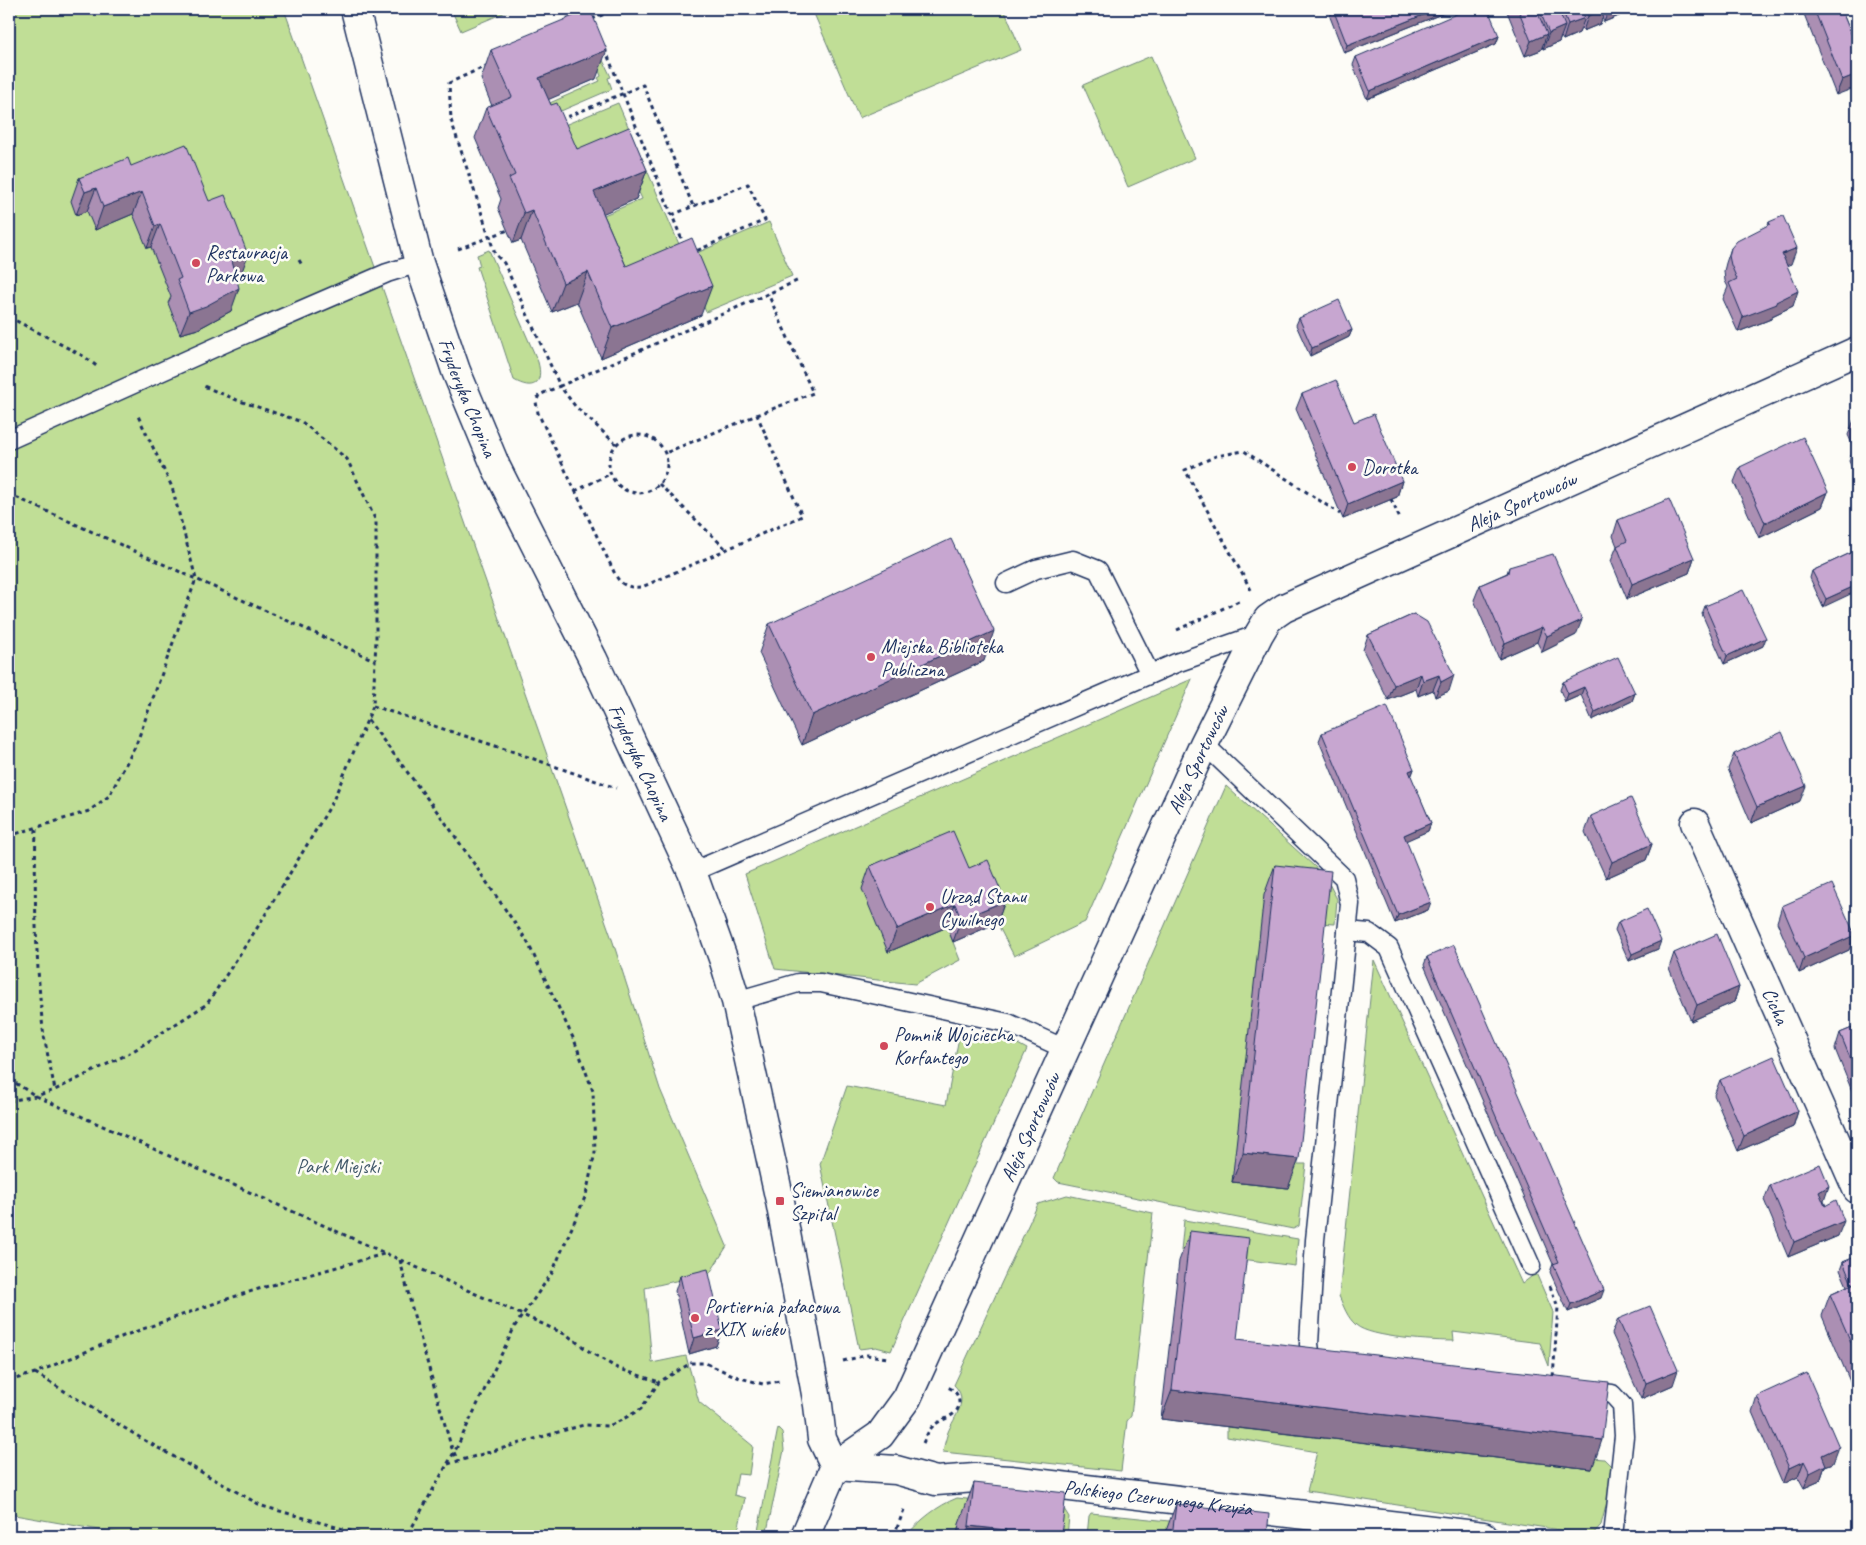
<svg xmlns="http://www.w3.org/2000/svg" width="1866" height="1545" viewBox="0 0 1866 1545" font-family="Caveat,sans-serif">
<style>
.green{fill:#c0de96;stroke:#6e867a}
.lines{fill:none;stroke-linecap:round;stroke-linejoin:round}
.lane-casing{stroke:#1b2f5e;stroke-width:21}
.street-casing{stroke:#1b2f5e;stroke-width:31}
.path{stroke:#1b2f5e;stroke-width:3;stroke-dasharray:4 4;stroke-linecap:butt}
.lane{stroke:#fdfcf7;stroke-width:18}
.street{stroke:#fdfcf7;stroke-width:28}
.wall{fill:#ab8fb3;stroke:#1b2f5e}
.shaded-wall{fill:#8b7492;stroke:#1b2f5e}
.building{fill:#c7a6d0;stroke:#1b2f5e}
.poi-dot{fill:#d1495b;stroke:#fdfcf7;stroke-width:2}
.labels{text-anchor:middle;stroke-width:5;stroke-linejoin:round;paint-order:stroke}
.poi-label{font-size:20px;fill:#1b2f5e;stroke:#fdfcf7;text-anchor:start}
.street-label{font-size:20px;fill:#1b2f5e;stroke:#fdfcf7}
.park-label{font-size:20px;fill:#445b6c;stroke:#fdfcf7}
</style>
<rect width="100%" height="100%" fill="#fdfcf7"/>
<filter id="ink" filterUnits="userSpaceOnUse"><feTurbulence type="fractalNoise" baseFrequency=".02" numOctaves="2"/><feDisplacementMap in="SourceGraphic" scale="10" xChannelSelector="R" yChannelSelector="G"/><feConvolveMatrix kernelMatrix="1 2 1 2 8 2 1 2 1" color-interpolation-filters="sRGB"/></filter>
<g filter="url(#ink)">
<!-- green -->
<g class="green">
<polygon points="9,9 284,9 613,942 660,1089 727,1246 710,1273 645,1288 652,1363 686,1356 699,1402 753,1446 749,1475 738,1474 734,1495 745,1498 737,1536 134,1536 9,1514"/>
<polygon points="451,9 513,9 461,31"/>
<polygon points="812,9 1004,9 1021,50 859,118"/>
<polygon points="588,41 601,56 611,77 608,78 612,89 540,120 536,109 600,81 598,78 601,76"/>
<polygon points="1151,56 1195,158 1128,187 1083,85"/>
<polygon points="618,103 685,258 769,222 792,276 706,312 686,265 615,295 585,223 642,199 620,150 567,172 550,131"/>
<path d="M489,250l49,112c6,22 -5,29 -24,18l-32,-98 -5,-15 3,-1 -3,-11z"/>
<polygon points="1192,679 1085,922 1014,956 997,923 980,883 888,952 947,927 960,960 915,984 775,969 745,874"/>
<polygon points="1226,786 1325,876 1337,899 1335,924 1318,923 1232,1182 1288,1188 1291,1164 1306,1164 1299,1226 1293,1229 1058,1182 1054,1178"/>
<path d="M1374,960l148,324 14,-11 17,39 -4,54 -9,-23 -87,-11 1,9c-19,0 -84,-3 -98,-16 -9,-8 -12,-18 -17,-29z"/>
<polygon points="960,1032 1014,1042 1027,1049 891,1351 876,1347 859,1349 820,1164 847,1086 946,1105"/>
<path d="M1067,1195l86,18 -22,203 -4,5 -6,50 -178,-19c1,-7 3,-13 5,-20 6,-15 22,-32 6,-47l84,-181z"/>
<polygon points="1184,1220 1298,1239 1295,1266 1181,1251"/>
<polygon points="1227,1427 1591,1469 1593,1458 1604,1459 1613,1468 1612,1483 1601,1525 1592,1535 1307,1491 1317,1452 1227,1437"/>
<polygon points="778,1428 782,1432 784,1450 766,1536 757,1536"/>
<path d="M957,1498l107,11 5,8 -2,19h-17l-91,-12 -2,12h-51c14,-16 31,-30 51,-38z"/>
<polygon points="1091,1513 1257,1530 1256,1536 1087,1536 1089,1516"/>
</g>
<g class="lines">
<!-- lane casing -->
<g class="lane-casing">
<g id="lane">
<polyline points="9,440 227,342 387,273 419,263"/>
<polyline points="1006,583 1036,569 1073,560 1098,570 1150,674"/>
<polyline points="1204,744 1344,878 1350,904 1315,1240 1309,1344 1311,1359 1322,1365"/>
<polyline points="692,872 1176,663 1259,634"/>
<polyline points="1347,931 1369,933 1389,948 1531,1266"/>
<polyline points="736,1001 798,983 821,983 1008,1023 1065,1049"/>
<polyline points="1584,1391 1612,1394 1622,1405 1624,1436 1613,1536"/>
</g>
</g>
<!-- street casing -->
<g class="street-casing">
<g id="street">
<path id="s1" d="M355,9l64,254 37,108 40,96 97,192 99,213 32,89 12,40 44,200 38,204 4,34 13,27 -30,70"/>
<path id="s2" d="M1695,823l162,366"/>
<path id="s3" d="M835,1466l45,-31 27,-37 297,-654 55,-110 9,-15 16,-11 573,-257"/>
<path id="s4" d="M835,1466l61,4 40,11 39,-3 35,2 473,56"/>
</g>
</g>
<!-- path -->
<g class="path">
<polyline points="565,9 569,20"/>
<polyline points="592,19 617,9"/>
<polyline points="605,49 684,245"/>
<polyline points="488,65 449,83 451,120 495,254 504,263 560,386 799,280"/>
<polyline points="560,120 643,85 693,206"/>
<polyline points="672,215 748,184 765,220 694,252"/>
<polyline points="458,249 508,230"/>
<polyline points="299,260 302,265"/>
<polyline points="9,317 85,357 99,368"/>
<polyline points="757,415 813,393 768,294"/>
<circle cx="638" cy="464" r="29"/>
<path d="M616,444l-41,-38 -15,-20 -21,9 -3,7 2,11 77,161c6,12 14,14 27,13l160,-71 -45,-101 -92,38"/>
<polyline points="659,484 726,549"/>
<polyline points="575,491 610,474"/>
<polyline points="9,494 374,660"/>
<polyline points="1391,499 1400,519"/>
<polyline points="1251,590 1185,470 1216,456 1244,451 1340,514"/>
<polyline points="1177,630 1239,601"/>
<polyline points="373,706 517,753 616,788"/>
<polyline points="368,720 448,826 527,941 575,1042 593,1091 595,1152 586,1195 552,1273 515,1326 457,1447 407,1536"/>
<path d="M36,829c-2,67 0,134 7,200 3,20 8,41 12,61"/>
<polyline points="9,836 89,811 109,796 136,745 196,579 172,487 137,414"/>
<polyline points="9,1079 36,1096 567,1335 590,1352 617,1368 659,1382"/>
<polyline points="9,1101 36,1096 55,1090 130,1053 207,1004 259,925 332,803 373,706 376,639 376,521 347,459 302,422 237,400 201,385"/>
<polyline points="400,1260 413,1312 451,1446 458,1461"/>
<polyline points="1550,1286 1558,1307 1553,1378"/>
<polyline points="843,1361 867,1355 888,1358"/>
<polyline points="35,1373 144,1440 262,1506 368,1536"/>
<polyline points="9,1381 35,1373 126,1335 224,1300 265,1287 384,1254"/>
<path d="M923,1443c3,-6 5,-12 10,-17 10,-9 31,-10 25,-29 -2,-5 -5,-8 -11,-10"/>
<polyline points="448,1464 569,1429 584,1425 608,1426 616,1423 641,1409 659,1382 691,1363 705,1363 740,1378 763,1384 780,1381"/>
<polyline points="894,1536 905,1507"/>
</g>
<!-- lane -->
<use href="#lane" class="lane"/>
<!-- street -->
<use href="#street" class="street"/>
</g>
<!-- wall -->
<g class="wall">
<polygon points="1333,9 1454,9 1344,53 1330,17"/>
<polygon points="1506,9 1636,9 1604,22 1602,18 1600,24 1583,31 1581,28 1579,33 1563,40 1561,37 1559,42 1543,49 1542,46 1541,50 1525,56"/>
<polygon points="1802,9 1841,9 1857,48 1836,95"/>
<polygon points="1499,36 1496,44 1367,99 1353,65 1356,57"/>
<polygon points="491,50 596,79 548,99 551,105 577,149 647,170 636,199 603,213 626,266 701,315 601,358 577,302 552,312 521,240 513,243 498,208 501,199 475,138 486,108 492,106 481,79"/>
<polygon points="131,166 240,277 236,279 231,311 198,329 180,334 168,303 171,297 151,247 147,248 133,214 95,230 87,211 76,215 71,201 79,178"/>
<polygon points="1769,222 1791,264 1787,265 1793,306 1772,316 1771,319 1738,332 1723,299 1728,287 1725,281 1724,271 1726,263 1731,248 1767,226"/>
<polygon points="1299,318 1352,330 1349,337 1310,356 1296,325"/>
<polygon points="1302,394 1354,422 1402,481 1397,497 1343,519 1296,409"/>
<polygon points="1857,418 1857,479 1849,461 1854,448 1848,435 1854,420"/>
<polygon points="1740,467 1828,492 1822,507 1759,538 1734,482"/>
<polygon points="1618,520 1694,558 1689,573 1627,599 1611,561 1617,546 1613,536"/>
<polygon points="1857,550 1823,607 1810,578 1812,571"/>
<polygon points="1509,567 1576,635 1542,652 1537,642 1499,659 1474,600 1480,585 1507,573"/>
<polygon points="1705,606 1763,646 1724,664 1702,614"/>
<polygon points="1414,614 1449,691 1435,697 1433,690 1418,696 1416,689 1388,700 1363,650 1368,635"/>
<polygon points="769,624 984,661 802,745 759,653"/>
<polygon points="1563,682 1635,693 1632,701 1592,720 1581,695 1565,702 1560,690"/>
<polygon points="1322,733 1414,769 1411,777 1431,823 1428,831 1406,840 1428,910 1395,923 1319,741"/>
<polygon points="1734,754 1800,801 1751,823 1728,769"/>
<polygon points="1591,816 1652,844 1646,860 1606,878 1585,832"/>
<polygon points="1275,865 1288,1188 1232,1182 1264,895"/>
<polygon points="870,866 969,868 1005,901 997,923 953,942 947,927 888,952 862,889"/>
<polygon points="1782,906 1855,935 1849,950 1799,973 1777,922"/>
<polygon points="1618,922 1658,949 1629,961 1615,930"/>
<polygon points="1674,953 1739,987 1734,1002 1691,1021 1669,968"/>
<polygon points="1427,957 1601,1298 1568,1312 1550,1272 1553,1264 1424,965"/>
<polygon points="1857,1026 1857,1095 1854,1096 1835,1049 1840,1033"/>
<polygon points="1720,1080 1798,1111 1793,1127 1738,1151 1714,1095"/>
<polygon points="1770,1185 1824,1201 1838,1236 1788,1257 1764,1200"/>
<polygon points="1190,1231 1237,1339 1592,1469 1161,1419 1179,1261"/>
<polygon points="1857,1257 1857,1398 1822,1316 1830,1294 1847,1286 1840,1270 1843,1262"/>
<polygon points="680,1276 722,1330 716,1346 689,1354 675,1291"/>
<polygon points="1618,1319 1673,1385 1641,1399 1612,1334"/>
<polygon points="1757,1396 1833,1463 1825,1466 1820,1481 1804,1488 1798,1477 1783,1484 1752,1412"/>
<polygon points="974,1483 1061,1536 957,1536 959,1524"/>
<polygon points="1176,1504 1267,1536 1164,1536"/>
</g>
<!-- shaded-wall -->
<g class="shaded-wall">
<polygon points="1438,9 1454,9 1344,53 1347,45"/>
<polygon points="1606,9 1600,24 1583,31 1588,16"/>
<polygon points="1609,9 1636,9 1604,22"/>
<polygon points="1585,18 1579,33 1563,40 1568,24"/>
<polygon points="1565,26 1559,42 1543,49 1549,33"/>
<polygon points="1547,34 1541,50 1525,56 1531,41"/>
<polygon points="1499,36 1496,44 1367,99 1370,91"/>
<polygon points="607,50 596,79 529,108 539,78"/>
<polygon points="1857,74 1857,87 1836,95 1842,80"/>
<polygon points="647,170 636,199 584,222 594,192"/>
<polygon points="96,188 87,211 76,215 85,192"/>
<polygon points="142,192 133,214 95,230 103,207"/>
<polygon points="532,210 521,240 513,243 524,213"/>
<polygon points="160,224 151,247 147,248 155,226"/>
<polygon points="1797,248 1791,264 1776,270 1782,254"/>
<polygon points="248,255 240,277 223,284 232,261"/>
<polygon points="588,272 577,302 552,312 563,283"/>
<polygon points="712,286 701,315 601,358 612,328"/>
<polygon points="239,288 231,311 198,329 180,334 189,312"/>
<polygon points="1798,291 1793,306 1772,316 1771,319 1738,332 1743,317"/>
<polygon points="1352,330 1349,337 1310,356 1312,348"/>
<polygon points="1402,481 1397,497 1343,519 1348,504"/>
<polygon points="1828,492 1822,507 1759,538 1765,523"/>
<polygon points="1694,558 1689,573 1627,599 1632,584"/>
<polygon points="1857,585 1857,591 1823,607 1826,599"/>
<polygon points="1582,620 1576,635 1542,652 1547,636"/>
<polygon points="1542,627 1537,642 1499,659 1505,643"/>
<polygon points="994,631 984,661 802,745 812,715"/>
<polygon points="1766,638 1763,646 1724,664 1727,656"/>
<polygon points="1421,674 1416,689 1388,700 1394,685"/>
<polygon points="1439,675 1433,690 1418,696 1423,681"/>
<polygon points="1454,675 1449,691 1435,697 1441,682"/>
<polygon points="1584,687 1581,695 1565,702 1568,694"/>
<polygon points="1635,693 1632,701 1592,720 1595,712"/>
<polygon points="1414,769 1411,777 1409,771"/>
<polygon points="1806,786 1800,801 1751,823 1757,807"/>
<polygon points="1431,823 1428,831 1401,843 1404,835"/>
<polygon points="1652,844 1646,860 1606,878 1612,862"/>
<polygon points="1005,901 997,923 953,942 961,919"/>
<polygon points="1431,902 1428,910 1395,923 1398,915"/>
<polygon points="955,904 947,927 888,952 897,929"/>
<polygon points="1855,935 1849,950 1799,973 1804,958"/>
<polygon points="1661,941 1658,949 1629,961 1632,954"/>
<polygon points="1739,987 1734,1002 1691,1021 1697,1005"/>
<polygon points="1857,1087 1857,1095 1854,1096"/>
<polygon points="1798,1111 1793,1127 1738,1151 1744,1136"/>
<polygon points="1243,1153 1299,1159 1288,1188 1232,1182"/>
<polygon points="1829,1186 1824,1201 1813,1207 1819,1192"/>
<polygon points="1844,1221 1838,1236 1788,1257 1794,1242"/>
<polygon points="1604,1290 1601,1298 1568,1312 1571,1304"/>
<polygon points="722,1330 716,1346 689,1354 694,1338"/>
<polygon points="1678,1370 1673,1385 1641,1399 1646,1383"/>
<polygon points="1172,1390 1602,1440 1592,1469 1161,1419"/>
<polygon points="1839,1447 1833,1463 1825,1466 1820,1481 1804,1488 1810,1473 1822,1455"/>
<polygon points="1804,1461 1798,1477 1783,1484 1789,1468"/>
<polygon points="969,1526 1006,1530 1004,1536 965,1536"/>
<polygon points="1025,1532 1061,1536 1023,1536"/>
</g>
<!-- building -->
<g class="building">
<polygon points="590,9 607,50 539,78 551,105 557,103 577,149 629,127 647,170 594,192 626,266 692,238 712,286 612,328 588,272 563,283 532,210 524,213 509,178 515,175 486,108 512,97 491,50"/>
<polygon points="1333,9 1438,9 1347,45"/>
<polygon points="1468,9 1488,9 1499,36 1370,91 1356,57"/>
<polygon points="1518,9 1536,9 1547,34 1531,41"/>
<polygon points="1539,9 1558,9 1565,26 1549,33"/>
<polygon points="1562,9 1581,9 1585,18 1568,24"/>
<polygon points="1585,9 1606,9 1588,16"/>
<polygon points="1814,9 1841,9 1857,48 1857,74 1842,80"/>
<polygon points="186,144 209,201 225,195 248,255 232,261 239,288 206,306 189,312 177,280 181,278 160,224 155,226 142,192 103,207 96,188 85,192 79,178 128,158 131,166"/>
<polygon points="1783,216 1797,248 1782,254 1798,291 1776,302 1777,304 1743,317 1729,283 1737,279 1731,265 1729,256 1731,248 1737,241 1770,224 1769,222"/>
<polygon points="1339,300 1352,330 1312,348 1299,318"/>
<polygon points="1336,380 1354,422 1374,414 1402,481 1348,504 1302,394"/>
<polygon points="1857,418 1857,428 1854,420"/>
<polygon points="1803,437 1828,492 1765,523 1740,467"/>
<polygon points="1857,444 1857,451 1855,445"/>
<polygon points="1669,499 1694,558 1632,584 1617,546 1627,541 1618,520"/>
<polygon points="951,539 994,631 812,715 769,624"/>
<polygon points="1857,550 1857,585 1826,599 1812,571"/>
<polygon points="1553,554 1582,620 1547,636 1542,627 1505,643 1480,585 1508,573 1509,567"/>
<polygon points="1743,590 1766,638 1727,656 1705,606"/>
<polygon points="1414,614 1427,622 1454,675 1441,682 1439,675 1423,681 1421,674 1394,685 1368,635"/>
<polygon points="1618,657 1635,693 1595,712 1584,687 1568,694 1563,682"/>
<polygon points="1387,706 1414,769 1409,771 1431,823 1404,835 1431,902 1398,915 1322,733"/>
<polygon points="1782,732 1806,786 1757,807 1734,754"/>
<polygon points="1631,798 1652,844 1612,862 1591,816"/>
<polygon points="953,831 969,868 988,860 1005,901 961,919 955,904 897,929 870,866"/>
<polygon points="1275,865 1331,871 1299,1159 1243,1153"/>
<polygon points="1832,884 1855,935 1804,958 1782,906"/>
<polygon points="1647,909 1661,941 1632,954 1618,922"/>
<polygon points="1717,934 1739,987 1697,1005 1674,953"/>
<polygon points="1454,945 1604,1290 1571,1304 1553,1264 1559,1262 1427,957"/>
<polygon points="1857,1026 1857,1075 1840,1033"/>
<polygon points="1774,1056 1798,1111 1744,1136 1720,1080"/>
<polygon points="1820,1164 1829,1186 1819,1192 1825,1206 1836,1200 1844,1221 1794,1242 1770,1185"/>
<polygon points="1190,1231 1249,1238 1237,1339 1609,1382 1602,1440 1172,1390"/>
<polygon points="1857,1256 1857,1282 1852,1284 1843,1262"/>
<polygon points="708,1269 722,1330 694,1338 680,1276"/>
<polygon points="1857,1282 1857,1356 1830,1294"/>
<polygon points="1650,1306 1678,1370 1646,1383 1618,1319"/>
<polygon points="1807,1373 1839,1447 1822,1455 1826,1465 1810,1473 1804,1461 1789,1468 1757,1396"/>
<polygon points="974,1483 1066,1493 1061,1536 1025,1532 1024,1536 1006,1536 1006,1530 969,1526"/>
<polygon points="1176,1504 1269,1514 1267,1536 1172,1536"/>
<polygon points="1392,1529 1464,1536 1391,1536"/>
</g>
</g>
<!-- markers -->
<g class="poi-dot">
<circle cx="196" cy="263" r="5"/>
<circle cx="1352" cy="467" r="5"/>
<circle cx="871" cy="657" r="5"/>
<circle cx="930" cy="907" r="5"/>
<circle cx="884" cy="1046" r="5"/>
<rect x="775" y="1196" width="10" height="10" rx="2.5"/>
<circle cx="695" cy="1318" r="5"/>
</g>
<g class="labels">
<!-- poi labels -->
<g class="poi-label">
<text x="206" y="259">Restauracja<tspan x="206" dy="23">Parkowa</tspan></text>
<text x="1362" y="474">Dorotka</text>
<text x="881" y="653">Miejska Biblioteka<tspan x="881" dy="23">Publiczna</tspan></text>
<text x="940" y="903">Urząd Stanu<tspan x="940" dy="23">Cywilnego</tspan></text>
<text x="894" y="1041">Pomnik Wojciecha<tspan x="894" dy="23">Korfantego</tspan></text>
<text x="790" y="1197">Siemianowice<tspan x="790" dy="23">Szpital</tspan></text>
<text x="705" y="1313">Portiernia pałacowa<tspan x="705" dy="23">z XIX wieku</tspan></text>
</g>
<!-- street labels -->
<g class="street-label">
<text dy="7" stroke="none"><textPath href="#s1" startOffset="405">Fryderyka Chopina</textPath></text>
<text dy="7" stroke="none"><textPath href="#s3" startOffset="1239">Aleja Sportowców</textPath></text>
<text dy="7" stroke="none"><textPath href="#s3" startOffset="802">Aleja Sportowców</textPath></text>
<text dy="7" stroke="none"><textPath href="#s1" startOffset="809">Fryderyka Chopina</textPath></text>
<text dy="7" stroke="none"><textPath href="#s2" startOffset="200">Cicha</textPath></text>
<text dy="7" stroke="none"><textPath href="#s3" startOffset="398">Aleja Sportowców</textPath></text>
<text dy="7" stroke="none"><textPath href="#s4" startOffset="326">Polskiego Czerwonego Krzyża</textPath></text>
</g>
<!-- park labels -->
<g class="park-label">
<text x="338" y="1173">Park Miejski</text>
</g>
</g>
<!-- margin -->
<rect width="1866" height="1545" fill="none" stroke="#fdfcf7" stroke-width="30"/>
<rect x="15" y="15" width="1836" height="1515" fill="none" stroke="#1b2f5e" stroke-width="2" filter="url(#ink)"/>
</svg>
